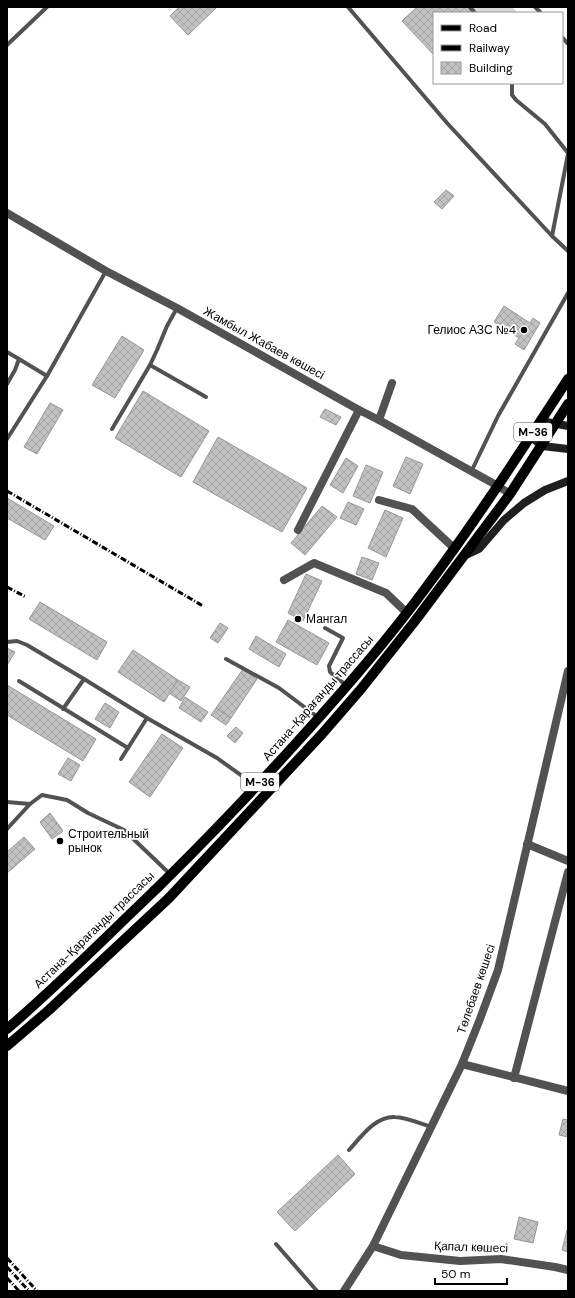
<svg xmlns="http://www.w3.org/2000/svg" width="575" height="1298" viewBox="0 0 575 1298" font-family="'DM Sans',sans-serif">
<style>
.pitch{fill:#d9d9d9}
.building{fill:url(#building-cross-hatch);stroke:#969696}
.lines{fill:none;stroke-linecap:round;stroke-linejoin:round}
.service{stroke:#525252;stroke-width:4}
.minor{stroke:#525252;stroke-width:8}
.secondary{stroke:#1f1f1f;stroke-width:8}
.primary{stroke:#000;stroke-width:10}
.rail{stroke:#000;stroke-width:3;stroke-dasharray:6 2 1 2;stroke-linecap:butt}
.poi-dot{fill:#000;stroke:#fff;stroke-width:1.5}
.labels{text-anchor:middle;stroke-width:3.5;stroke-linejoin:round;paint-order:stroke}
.shield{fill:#fff;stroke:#4c4c4c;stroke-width:1}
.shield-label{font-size:11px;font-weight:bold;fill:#000}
.poi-label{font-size:12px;fill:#000;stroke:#fff;text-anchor:start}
.street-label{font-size:12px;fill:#000;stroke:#fff}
</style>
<defs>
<pattern id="building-cross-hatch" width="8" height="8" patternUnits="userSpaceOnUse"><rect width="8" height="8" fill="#c2c2c2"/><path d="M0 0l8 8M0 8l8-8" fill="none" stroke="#a5a5a5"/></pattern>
</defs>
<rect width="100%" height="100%" fill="#fff"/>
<!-- pitch -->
<polygon class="pitch" points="471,7 512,7 518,13 477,13"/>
<!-- building -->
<g class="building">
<polygon points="179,7 217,7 188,35 170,16"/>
<polygon points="417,7 467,7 473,13 434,13 434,55 402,21"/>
<polygon points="446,190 454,196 442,209 434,202"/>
<polygon points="504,306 530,323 533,318 540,323 524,350 515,344 519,338 494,322"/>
<polygon points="122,336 144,350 115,398 92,385"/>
<polygon points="143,391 209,431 181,477 115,438"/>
<polygon points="50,403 63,410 37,454 24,447"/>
<polygon points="325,409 341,417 336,425 320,417"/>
<polygon points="218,437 307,488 282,532 193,482"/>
<polygon points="406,457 423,464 410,494 393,486"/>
<polygon points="346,458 358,466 343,493 330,485"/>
<polygon points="366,465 383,472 370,503 353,496"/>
<polygon points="7,498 54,526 45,540 7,518"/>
<polygon points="348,502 364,509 356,525 340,518"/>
<polygon points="322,506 337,517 305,555 291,543"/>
<polygon points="385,510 403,518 386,557 368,548"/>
<polygon points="362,557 379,563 372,580 356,574"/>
<polygon points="306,574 322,581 303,621 288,613"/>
<polygon points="40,602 107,642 97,660 29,619"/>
<polygon points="288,620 329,643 317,665 276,642"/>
<polygon points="220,623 228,628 218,643 210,638"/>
<polygon points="256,636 286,654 279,667 249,649"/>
<polygon points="7,648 15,652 7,665"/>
<polygon points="133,650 178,680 164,702 118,672"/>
<polygon points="243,669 257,679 231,718 216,708"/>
<polygon points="178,680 190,687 181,701 169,693"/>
<polygon points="7,685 96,739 83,761 7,715"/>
<polygon points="185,697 208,712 201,722 179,708"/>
<polygon points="105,703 119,712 110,728 95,719"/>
<polygon points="216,708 231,718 226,725 211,715"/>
<polygon points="236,727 243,733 235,743 227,736"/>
<polygon points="162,734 183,748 150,797 129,782"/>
<polygon points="68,758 80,765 71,781 58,774"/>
<polygon points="50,813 63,831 52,839 40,822"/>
<polygon points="24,837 35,849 7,873 7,852"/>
<polygon points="563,1119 568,1120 568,1137 559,1135"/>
<polygon points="338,1155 355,1174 295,1231 277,1212"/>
<polygon points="519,1217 538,1222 533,1243 514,1239"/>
<polygon points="567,1230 568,1230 568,1252 562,1250"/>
</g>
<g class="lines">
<!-- service -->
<g class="service">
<polyline points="348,7 447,123 552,236 568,251"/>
<polyline points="470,7 475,13"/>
<polyline points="535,7 541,13"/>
<polyline points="562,37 568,44"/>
<polyline points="7,45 47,7"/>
<polyline points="512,83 512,95 516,100 545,124 568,153"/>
<polyline points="552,236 568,154"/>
<polyline points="7,352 19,359 15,370 7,384"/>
<polyline points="19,359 47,376"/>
<polyline points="150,365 206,397"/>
<polyline points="112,429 150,365 157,350 167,326 177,308"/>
<polyline points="7,439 47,376 106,271"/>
<polyline points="471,472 498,416 568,293"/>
<polyline points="325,628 343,638 329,666 330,672 347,686"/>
<polyline points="7,642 17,641 27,645 84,679 147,718 217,758 256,786"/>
<polyline points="226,659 279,688 319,718"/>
<polyline points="19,681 128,748"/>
<polyline points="63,709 84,679"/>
<polyline points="121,759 147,718"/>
<polyline points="7,802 30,804 42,795 67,800 88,813 124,830 171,875"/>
<polyline points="7,829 30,804"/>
<path d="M349,1150c12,-13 26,-34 46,-33 11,0 26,7 36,10"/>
<polyline points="276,1244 317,1291"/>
</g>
<!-- minor -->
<g class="minor">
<polyline points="7,213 106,271 177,308 359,410 379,420 498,486 510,494"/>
<polyline points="379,420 392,383"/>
<polyline points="379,500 412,509 455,549"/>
<polyline points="298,530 359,410"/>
<polyline points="284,580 314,563 386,593 407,613"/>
<polyline points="527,844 568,861"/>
<polyline points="462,1064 568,1091"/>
<polyline points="514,1078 568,872"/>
<polyline points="373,1246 401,1255 460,1261 501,1259 555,1267 568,1270"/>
<polyline points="344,1291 373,1246 462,1064 480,1019 498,970 568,671"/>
</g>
<!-- secondary -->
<g class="secondary">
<polyline points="541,421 568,426"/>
<polyline points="531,437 542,446 568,449"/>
<polyline points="464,556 479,549 504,520 524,503 545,490 568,481"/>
</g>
<!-- primary -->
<g class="primary">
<path d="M7,1029c42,-36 81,-74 120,-112 56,-53 109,-108 161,-165 41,-45 81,-90 118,-138 58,-75 110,-155 162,-235"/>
<polyline points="7,1046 49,1010 169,898 322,734 361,689 415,621 510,494 568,404"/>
</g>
<!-- rail -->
<g class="rail">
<polyline points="7,491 203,606"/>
<polyline points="7,587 26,597"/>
<polyline points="7,1258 37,1291"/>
<polyline points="7,1267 29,1291"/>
<polyline points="7,1278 19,1291"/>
</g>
</g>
<!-- markers -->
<g class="poi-dot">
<circle cx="524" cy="330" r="4"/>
<circle cx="298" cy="619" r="4"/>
<circle cx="60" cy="841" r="4"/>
</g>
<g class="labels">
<!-- shield labels -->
<g class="shield">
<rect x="514" y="423" width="38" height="18" rx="3"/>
<rect x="241" y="773" width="38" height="18" rx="3"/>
</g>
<g class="shield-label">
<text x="533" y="436">M-36</text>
<text x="260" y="786">M-36</text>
</g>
<!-- poi labels -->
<g class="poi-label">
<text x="516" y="334" text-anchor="end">Гелиос АЗС №4</text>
<text x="306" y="623">Мангал</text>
<text x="68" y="838">Строительный<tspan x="68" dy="14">рынок</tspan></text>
</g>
<!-- street labels -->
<g class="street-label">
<text transform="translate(264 343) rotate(29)" y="4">Жамбыл Жабаев көшесі</text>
<text transform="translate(318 698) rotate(-49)" y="4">Астана-Қарағанды трассасы</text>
<text transform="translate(94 930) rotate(-44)" y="4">Астана-Қарағанды трассасы</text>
<text transform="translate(476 989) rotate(-71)" y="4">Төлебаев көшесі</text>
<text transform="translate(471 1247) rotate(2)" y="4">Қапал көшесі</text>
</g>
</g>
<!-- border -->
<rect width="575" height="1298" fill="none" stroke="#000000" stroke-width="16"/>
<!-- legend -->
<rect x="433" y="12" width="130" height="72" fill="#ffffff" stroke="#999999"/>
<rect x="441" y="25" width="20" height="6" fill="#000000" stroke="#999999"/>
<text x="469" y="32" font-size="12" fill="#000000">Road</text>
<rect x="441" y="45" width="20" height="6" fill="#000000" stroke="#999999"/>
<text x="469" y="52" font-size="12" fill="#000000">Railway</text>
<rect x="441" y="62" width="20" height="12" fill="url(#building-cross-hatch)" stroke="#999999"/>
<text x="469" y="72" font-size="12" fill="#000000">Building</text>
<!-- scale -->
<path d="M435 1278v6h72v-6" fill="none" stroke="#000000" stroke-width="2"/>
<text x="441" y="1278" font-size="12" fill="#000000" stroke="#ffffff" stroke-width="3" paint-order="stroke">50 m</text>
</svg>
